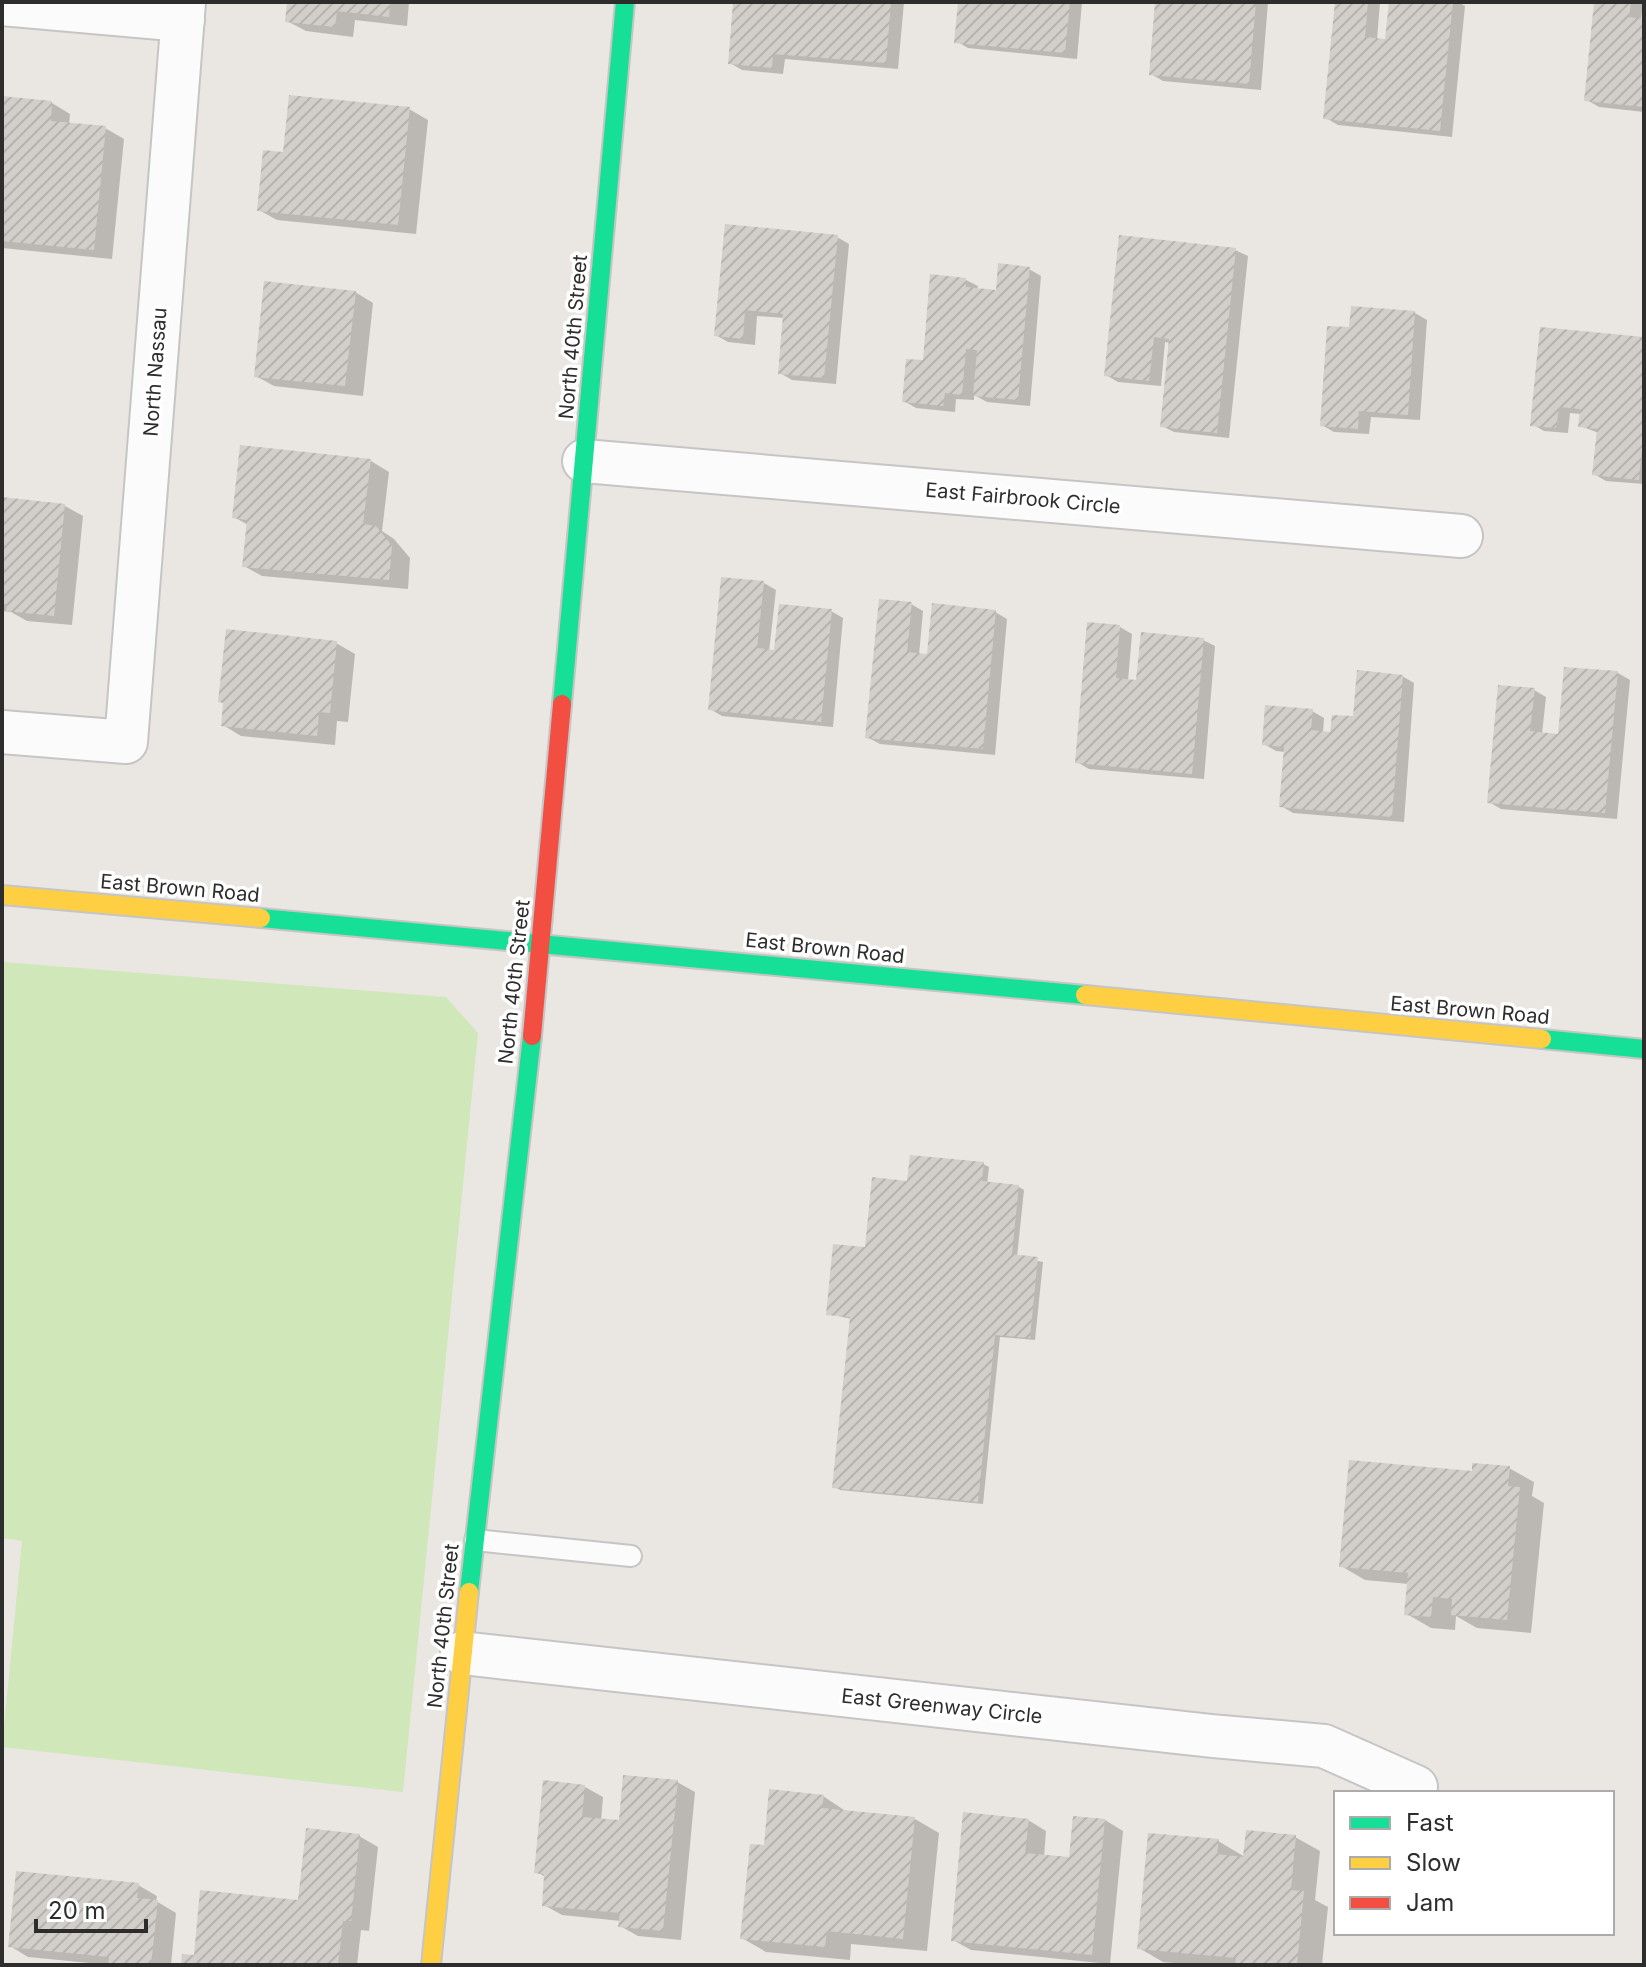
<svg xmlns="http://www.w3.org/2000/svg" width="1646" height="1967" viewBox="0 0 1646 1967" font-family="Inter,sans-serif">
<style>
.park{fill:#d0e7ba}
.shadow{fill:#0003}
.building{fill:url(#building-hatch)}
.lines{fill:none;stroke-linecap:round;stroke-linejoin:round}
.lane-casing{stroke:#c6c5c5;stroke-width:24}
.street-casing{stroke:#c6c5c5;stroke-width:46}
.fast-casing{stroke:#c6c5c5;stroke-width:22}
.slow-casing{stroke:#c6c5c5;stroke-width:22}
.jam-casing{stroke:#c6c5c5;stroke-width:22}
.lane{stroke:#fcfbfb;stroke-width:20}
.street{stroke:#fcfbfb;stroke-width:42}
.fast{stroke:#16e098;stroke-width:18}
.slow{stroke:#ffcf43;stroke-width:18}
.jam{stroke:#f24e42;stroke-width:18}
.labels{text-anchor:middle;stroke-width:7;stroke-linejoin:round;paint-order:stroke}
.street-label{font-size:20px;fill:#2d2d2d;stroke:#fff}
</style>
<defs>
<pattern id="building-hatch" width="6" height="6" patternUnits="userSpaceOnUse" patternTransform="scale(2)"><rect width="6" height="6" fill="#d2cfcb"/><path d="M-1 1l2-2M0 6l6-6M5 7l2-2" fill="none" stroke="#b5b2af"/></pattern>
</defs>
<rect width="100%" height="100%" fill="#eae6e2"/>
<!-- park -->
<polygon class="park" points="2,962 446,997 478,1033 403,1792 2,1747 22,1541 2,1538"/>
<!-- shadow -->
<g class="shadow">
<polygon points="289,2 409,2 407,26 355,20 353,37 306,31 287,21"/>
<polygon points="735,2 904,2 898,69 785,59 783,74 742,70 730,63"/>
<polygon points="949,2 1082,2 1077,59 968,48 956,41 960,4"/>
<polygon points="1157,2 1268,2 1261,90 1163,81 1151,74"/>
<polygon points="1337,2 1380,2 1377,40 1387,42 1391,2 1458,2 1465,6 1452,137 1338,125 1326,118"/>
<polygon points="1596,2 1643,3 1641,20 1644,21 1644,112 1599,107 1587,100"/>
<polygon points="2,98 52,103 70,114 69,125 105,128 124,139 112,259 2,248"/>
<polygon points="409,109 428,120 416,234 277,220 259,210 285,154"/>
<polygon points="727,226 837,237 849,244 836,384 792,380 780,373 785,318 757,316 755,345 728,342 716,335"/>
<polygon points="1235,250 1248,256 1229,438 1174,432 1162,426 1170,343 1165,342 1161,386 1118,382 1106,375"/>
<polygon points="1029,269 1041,276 1030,406 987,402 974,395 974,400 956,399 955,412 916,408 904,401 966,280 978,286 977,290 998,292"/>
<polygon points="355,292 373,303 363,396 274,386 256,376"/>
<polygon points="1415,313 1427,320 1420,420 1371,417 1369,434 1334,432 1322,425 1350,330"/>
<polygon points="1644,339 1644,484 1606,481 1594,474 1599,433 1580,426 1581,414 1570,413 1568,433 1544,431 1532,424"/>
<polygon points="242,448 371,461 389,472 382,531 394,539 410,558 408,589 262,576 244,566 248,525 234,517"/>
<polygon points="2,499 65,506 83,516 72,625 27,621 11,612 2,611"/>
<polygon points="764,583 776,590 769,652 776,652 831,611 843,618 833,727 722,716 710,709"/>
<polygon points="911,604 923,611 919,655 929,656 995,612 1007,619 995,755 880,744 867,737"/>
<polygon points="1120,627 1132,634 1128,681 1138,682 1203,640 1215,646 1204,779 1089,769 1077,762"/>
<polygon points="336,643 355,654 348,722 337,721 335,745 241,736 223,725"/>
<polygon points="1618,673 1630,680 1617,819 1501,809 1489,802 1534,690 1546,697 1542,734 1559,736"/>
<polygon points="1402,676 1414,683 1404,822 1293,813 1281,806 1285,752 1276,751 1264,744 1312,711 1324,718 1323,733 1332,734"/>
<polygon points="983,1164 989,1167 987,1184 1019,1187 1024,1190 1017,1257 1043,1262 1035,1340 1000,1337 983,1504 840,1490 835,1487 852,1319 828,1314 909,1183"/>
<polygon points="1509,1468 1534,1482 1532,1496 1544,1503 1531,1633 1477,1628 1456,1616 1455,1630 1431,1628 1407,1614 1409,1584 1365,1580 1341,1566 1474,1473"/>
<polygon points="677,1782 695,1792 681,1940 638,1936 620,1926 621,1921 562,1915 544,1905 546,1877 536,1872 585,1787 603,1797 601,1821 621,1823"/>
<polygon points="823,1796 847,1812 915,1819 939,1833 927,1951 851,1944 850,1960 766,1952 742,1938 766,1847"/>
<polygon points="1028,1820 1046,1831 1044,1857 1070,1860 1105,1820 1123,1831 1110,1964 971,1950 953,1940"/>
<polygon points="359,1836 378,1847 369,1931 361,1930 357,1965 183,1965 300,1902"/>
<polygon points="1295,1837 1320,1851 1315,1900 1328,1907 1322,1965 1197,1965 1163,1962 1139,1948 1218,1841 1245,1857"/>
<polygon points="138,1885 157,1896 156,1901 176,1913 171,1965 110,1965 28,1957 10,1946"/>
</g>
<!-- building -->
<g class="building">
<polygon points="287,2 390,2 389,17 337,11 335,27 285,22"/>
<polygon points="733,2 891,2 886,63 773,54 772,68 728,64"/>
<polygon points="958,2 1070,2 1065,53 954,43"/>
<polygon points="1155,2 1256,2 1249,84 1149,75"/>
<polygon points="1335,2 1368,2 1365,37 1385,39 1389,2 1453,2 1440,131 1323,119"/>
<polygon points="1594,2 1631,2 1629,17 1644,19 1644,107 1584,101"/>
<polygon points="289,95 410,107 398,225 257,211 263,150 283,152"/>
<polygon points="2,96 52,101 51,121 106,126 94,250 2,241"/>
<polygon points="725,224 838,235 824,378 778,374 783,314 745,310 743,339 714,336"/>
<polygon points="1119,235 1236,248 1217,433 1160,427 1169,339 1154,337 1149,381 1104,376"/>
<polygon points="998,263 1030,267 1018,400 973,396 977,350 966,349 962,395 945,393 943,406 902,402 906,359 923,360 930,274 966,278 966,287 996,290"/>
<polygon points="264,281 356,291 345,386 254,377"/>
<polygon points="1351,306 1415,311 1408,415 1359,411 1358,429 1320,426 1327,326 1349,327"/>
<polygon points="1540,327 1644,337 1644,427 1639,480 1592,475 1597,429 1578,427 1580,409 1559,407 1556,428 1530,426"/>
<polygon points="240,445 371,459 363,524 376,526 392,546 389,580 242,567 247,520 232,518"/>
<polygon points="2,497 65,504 54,616 6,611 7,604 2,604"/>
<polygon points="721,577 764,581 757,648 774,650 779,604 832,609 821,722 708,710"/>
<polygon points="879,599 912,602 907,652 927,654 932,603 996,610 983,749 865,738"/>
<polygon points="1087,622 1120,625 1116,678 1136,680 1141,632 1204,638 1192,774 1075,763"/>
<polygon points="226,629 337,641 330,713 319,712 317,736 221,726 223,703 218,702"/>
<polygon points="1564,667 1618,671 1605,813 1487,803 1498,685 1535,688 1530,731 1558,734"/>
<polygon points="1357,670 1403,675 1392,817 1279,807 1284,747 1262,745 1265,705 1313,709 1311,730 1330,732 1332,715 1353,716"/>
<polygon points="910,1155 984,1162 982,1181 1019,1185 1012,1254 1038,1257 1030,1338 995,1335 978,1502 832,1488 850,1317 826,1315 833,1244 865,1247 872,1177 907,1181"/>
<polygon points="1349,1460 1472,1471 1472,1463 1510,1466 1508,1486 1520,1487 1507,1620 1451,1615 1452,1599 1433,1597 1431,1617 1404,1615 1408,1573 1339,1567"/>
<polygon points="623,1775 678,1780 663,1931 618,1927 620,1913 542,1906 544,1874 534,1873 543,1780 585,1785 582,1817 619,1820"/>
<polygon points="769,1789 824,1795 822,1808 915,1817 903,1939 827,1931 825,1947 740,1939 750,1844 764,1845"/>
<polygon points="963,1812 1029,1819 1025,1853 1069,1857 1073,1816 1105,1819 1092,1955 951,1941"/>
<polygon points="306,1828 360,1834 351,1921 343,1921 338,1965 181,1965 182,1954 194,1955 200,1890 298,1900"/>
<polygon points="1246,1830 1296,1835 1291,1890 1304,1891 1297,1965 1235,1965 1236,1958 1137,1949 1148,1833 1219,1839 1217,1854 1243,1857"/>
<polygon points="16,1871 139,1883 137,1898 158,1900 151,1965 108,1965 109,1957 8,1947"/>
</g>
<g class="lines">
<!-- lane casing -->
<g class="lane-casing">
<polyline id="lane" points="475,1540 631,1556"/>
</g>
<!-- street casing -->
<g class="street-casing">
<g id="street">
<polyline points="2,4 183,20"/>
<polyline points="584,461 1461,536"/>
<polyline points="2,732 126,742 184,2"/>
<polyline points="462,1653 1212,1736 1324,1746 1416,1787"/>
</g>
</g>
<!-- fast casing -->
<g class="fast-casing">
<g id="fast">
<polyline points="562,704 625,2"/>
<polyline points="261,918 1085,995"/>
<polyline points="1542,1039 1644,1049"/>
<polyline points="469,1592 532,1036"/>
</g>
</g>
<!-- slow casing -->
<g class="slow-casing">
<g id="slow">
<polyline points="2,895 261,918"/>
<polyline points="1085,995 1542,1039"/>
<polyline points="431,1965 469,1592"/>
</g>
</g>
<!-- jam casing -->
<g class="jam-casing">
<polyline id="jam" points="532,1036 562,704"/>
</g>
<!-- lane -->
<use href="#lane" class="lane"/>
<!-- street -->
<use href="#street" class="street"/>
<!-- fast -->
<use href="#fast" class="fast"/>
<!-- slow -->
<use href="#slow" class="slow"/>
<!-- jam -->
<use href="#jam" class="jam"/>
</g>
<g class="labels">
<!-- street labels -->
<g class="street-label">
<text transform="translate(573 337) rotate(-85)" y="7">North 40th Street</text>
<text transform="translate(155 372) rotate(-86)" y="7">North Nassau</text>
<text transform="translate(1023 498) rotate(5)" y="7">East Fairbrook Circle</text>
<text transform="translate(180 888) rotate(5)" y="7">East Brown Road</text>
<text transform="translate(825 948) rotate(6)" y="7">East Brown Road</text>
<text transform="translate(514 982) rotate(-84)" y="7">North 40th Street</text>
<text transform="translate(1470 1010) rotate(5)" y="7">East Brown Road</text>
<text transform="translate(443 1626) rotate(-84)" y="7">North 40th Street</text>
<text transform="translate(942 1706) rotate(6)" y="7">East Greenway Circle</text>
</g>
</g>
<!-- border -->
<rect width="1646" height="1967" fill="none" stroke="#2d2d2d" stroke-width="8"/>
<!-- legend -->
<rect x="1334" y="1791" width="280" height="144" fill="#ffffff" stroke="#ababab" stroke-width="2"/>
<rect x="1350" y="1817" width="40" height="12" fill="#16e098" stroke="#ababab" stroke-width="2"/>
<text x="1406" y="1831" font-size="24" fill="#2d2d2d">Fast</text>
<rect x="1350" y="1857" width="40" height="12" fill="#ffcf43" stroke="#ababab" stroke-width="2"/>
<text x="1406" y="1871" font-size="24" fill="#2d2d2d">Slow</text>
<rect x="1350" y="1897" width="40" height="12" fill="#f24e42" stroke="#ababab" stroke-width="2"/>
<text x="1406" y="1911" font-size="24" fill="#2d2d2d">Jam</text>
<!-- scale -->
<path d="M36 1919v12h110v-12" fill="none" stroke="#2d2d2d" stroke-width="4"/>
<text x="48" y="1919" font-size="24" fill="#2d2d2d" stroke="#ffffff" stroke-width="6" paint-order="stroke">20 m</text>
</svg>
